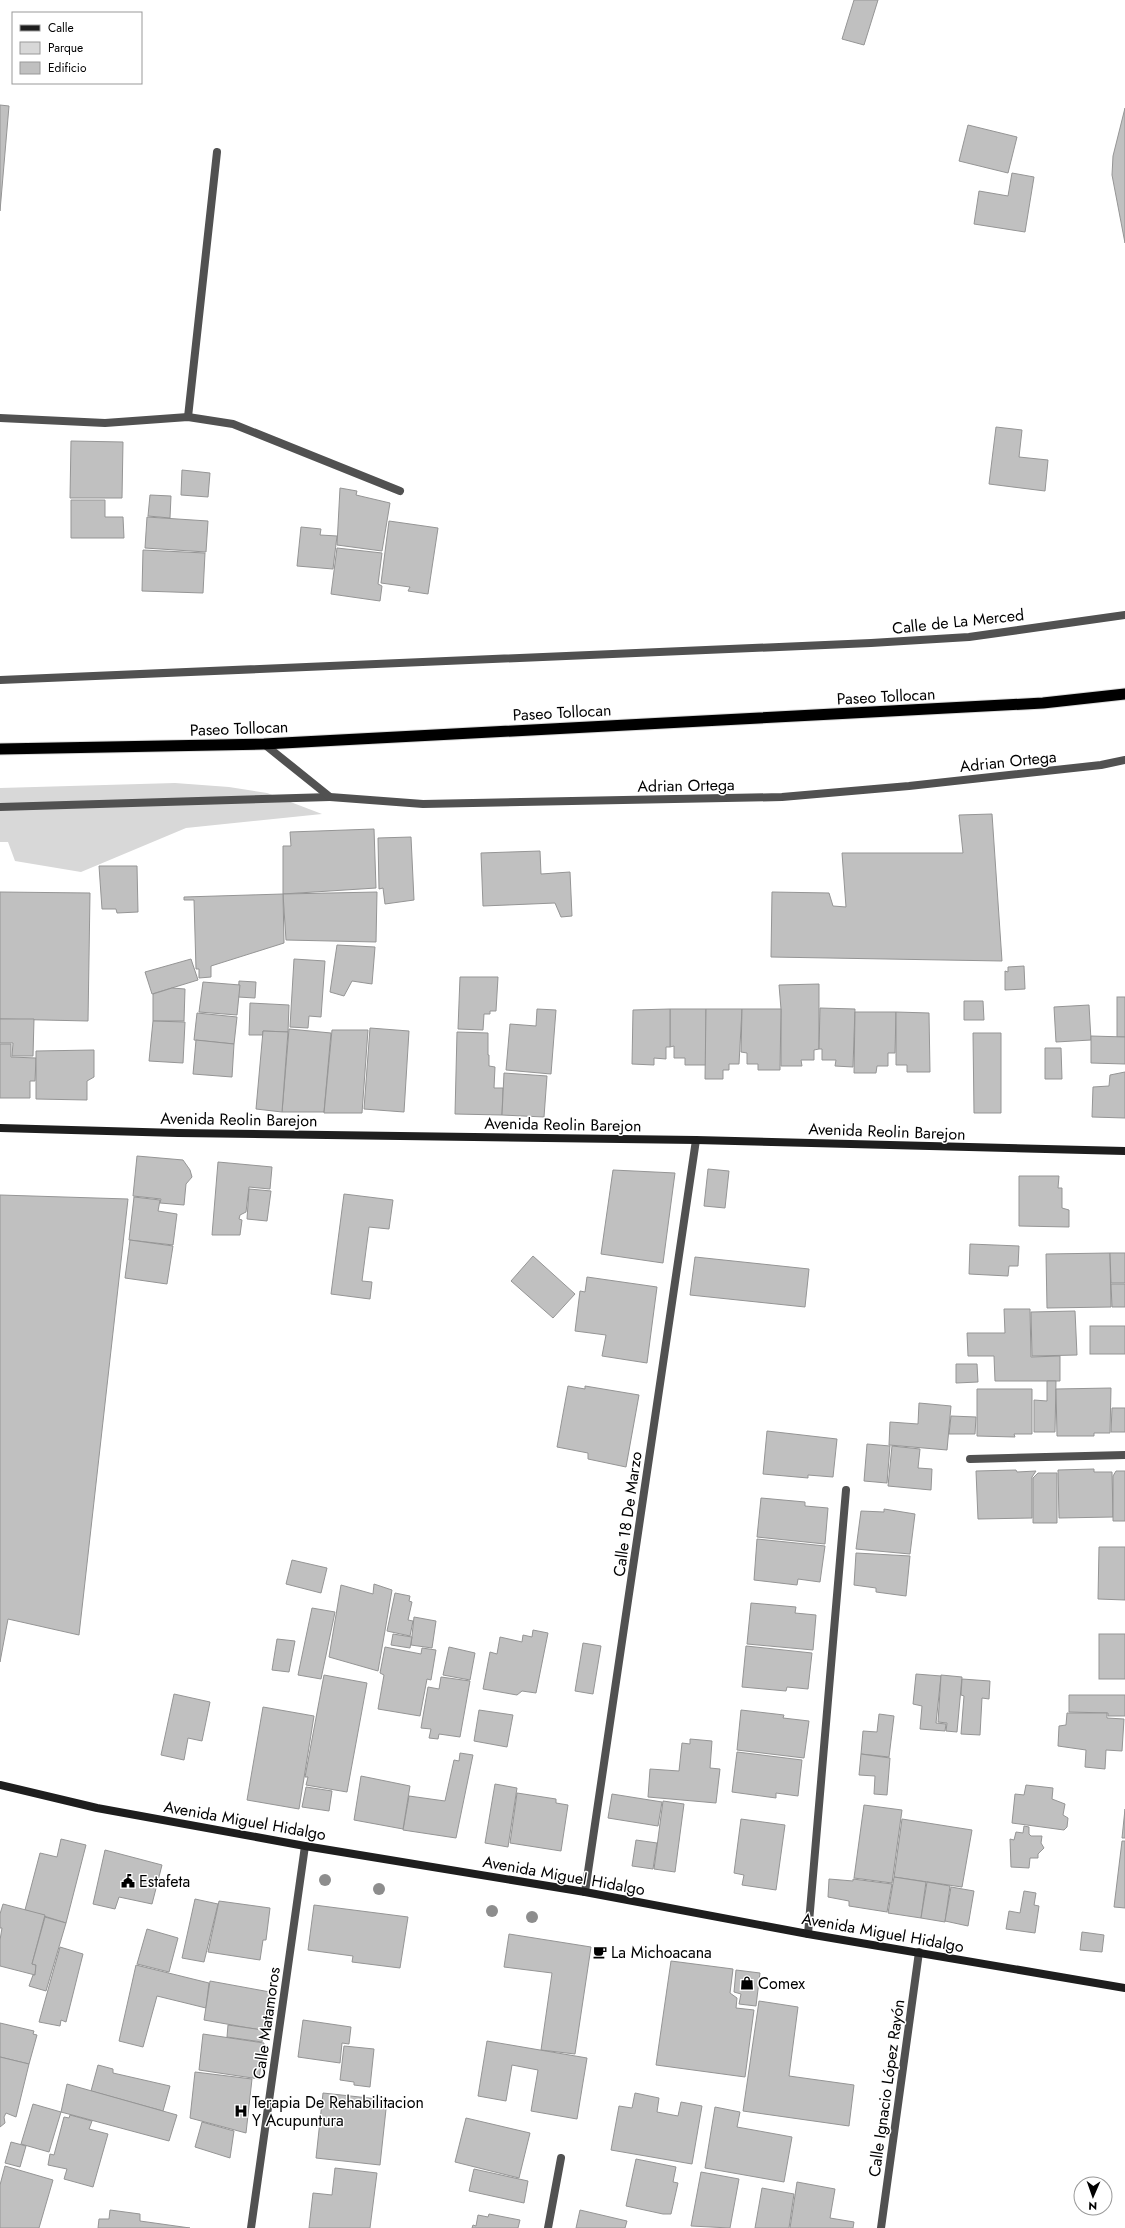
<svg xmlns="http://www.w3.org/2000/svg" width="1125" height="2228" viewBox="0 0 1125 2228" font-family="Jost,sans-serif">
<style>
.green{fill:#d8d8d8}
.building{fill:#c0c0c0;stroke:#959595}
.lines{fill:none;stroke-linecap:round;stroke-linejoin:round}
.trunk-casing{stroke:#dbdbdb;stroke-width:13}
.service{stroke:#515151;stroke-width:8}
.minor{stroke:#515151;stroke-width:8}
.secondary{stroke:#1e1e1e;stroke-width:8}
.trunk{stroke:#000;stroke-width:11}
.tree{fill:#8d8d8d}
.labels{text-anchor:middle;stroke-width:3;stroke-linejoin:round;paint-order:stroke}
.street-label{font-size:16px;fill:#000;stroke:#fff}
.poi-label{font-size:16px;fill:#000;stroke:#fff;text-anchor:start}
</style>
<rect width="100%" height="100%" fill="#fff"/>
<!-- green -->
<polygon class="green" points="175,783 229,787 267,793 322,814 186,828 81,872 15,861 8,842 0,842 0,788"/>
<!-- building -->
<g class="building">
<polygon points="854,0 878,0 864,45 842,39"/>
<polygon points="0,105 9,106 0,211"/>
<polygon points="1125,108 1125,243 1112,175 1113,156"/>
<polygon points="968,125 1017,137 1008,173 959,161"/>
<polygon points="1012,173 1034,177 1025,232 974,224 979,191 1008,196"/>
<polygon points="996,427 1022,430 1019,457 1048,460 1045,491 989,484"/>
<polygon points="71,441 123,442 122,498 70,498"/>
<polygon points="182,470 210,473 208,497 181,495"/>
<polygon points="340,488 357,491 356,495 390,503 382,551 337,545"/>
<polygon points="150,495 171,496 170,518 148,516"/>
<polygon points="71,500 105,500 105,517 123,517 124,538 71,538"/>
<polygon points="147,517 208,521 206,552 145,548"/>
<polygon points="389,521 438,528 428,594 408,591 410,587 381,583"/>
<polygon points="301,527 321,529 320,535 337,536 333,569 297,566"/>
<polygon points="337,548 382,553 378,584 382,586 380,601 331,594"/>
<polygon points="143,550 205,553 203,593 142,591"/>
<polygon points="992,814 1002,961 771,957 772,892 829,893 833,906 846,907 842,853 963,853 959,815"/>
<polygon points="374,829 376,888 283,894 283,846 291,846 290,832"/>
<polygon points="411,837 414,900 385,904 383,888 379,889 378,838"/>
<polygon points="540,851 541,874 570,872 572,916 561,917 555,903 483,906 481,853"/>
<polygon points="99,866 137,866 138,912 117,913 116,909 102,909"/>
<polygon points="0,892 90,893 88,1021 0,1019"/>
<polygon points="377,892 376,942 286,940 283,894"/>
<polygon points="283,894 284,943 211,966 211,977 199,978 199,969 196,969 194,900 184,900 184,897"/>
<polygon points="337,945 375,947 372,984 352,981 344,996 330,992"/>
<polygon points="191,959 198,980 152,994 145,972"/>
<polygon points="294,959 325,961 321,1017 309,1016 308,1028 290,1027"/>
<polygon points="1024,966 1025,989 1005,990 1005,971 1008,972 1008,967"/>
<polygon points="460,977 498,977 496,1011 490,1011 490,1014 484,1014 483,1030 458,1029"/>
<polygon points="239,981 256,982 255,998 238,997"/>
<polygon points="203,982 240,985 237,1015 199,1012"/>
<polygon points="819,984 819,1049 814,1050 814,1060 801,1060 802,1066 781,1066 781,1009 779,985"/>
<polygon points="172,988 185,989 184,1021 153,1021 153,994"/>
<rect x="1117" y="997" width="8" height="40"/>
<polygon points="964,1001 983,1001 984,1020 964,1020"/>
<polygon points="250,1003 289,1005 288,1032 263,1031 263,1035 249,1035"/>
<polygon points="1089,1005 1091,1040 1056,1042 1054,1007"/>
<polygon points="820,1008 855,1009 853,1067 835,1066 836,1060 822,1060 822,1049 819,1049"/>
<polygon points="537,1009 556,1010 551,1074 506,1070 510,1024 536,1026"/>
<polygon points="670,1009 706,1009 706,1065 685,1065 685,1058 674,1058 674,1046 670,1047"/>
<polygon points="670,1009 670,1047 666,1047 666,1059 654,1058 654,1065 632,1064 633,1010"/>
<polygon points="706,1009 742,1009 739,1064 729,1064 729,1070 723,1070 723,1079 705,1079"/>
<polygon points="742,1009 781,1009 780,1070 758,1070 758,1064 747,1064 747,1053 741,1052"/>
<polygon points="855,1012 896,1012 895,1053 888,1053 888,1066 877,1066 876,1073 854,1073"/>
<polygon points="896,1012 929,1013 930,1072 907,1072 907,1065 896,1065"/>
<polygon points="197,1013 237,1017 234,1044 194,1040"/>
<polygon points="0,1019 34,1019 33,1056 12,1056 13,1043 0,1043"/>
<polygon points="153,1021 185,1022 183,1063 149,1061"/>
<polygon points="370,1028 409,1031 404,1112 364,1109"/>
<polygon points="289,1029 331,1033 324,1112 282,1112"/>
<polygon points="332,1030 368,1030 362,1113 324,1113"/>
<polygon points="263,1031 288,1032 282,1112 256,1109"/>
<polygon points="457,1032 488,1033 488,1055 489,1055 489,1066 495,1067 494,1088 503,1088 502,1115 455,1114"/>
<polygon points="973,1033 1001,1033 1001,1113 974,1113"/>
<polygon points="1091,1036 1125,1037 1125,1064 1091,1063"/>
<polygon points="196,1040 234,1044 232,1077 193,1074"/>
<polygon points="0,1044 11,1044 11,1057 36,1058 35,1081 30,1081 30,1098 0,1098"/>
<polygon points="1045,1048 1061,1048 1062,1079 1045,1079"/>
<polygon points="94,1050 94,1077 87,1081 87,1100 36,1099 36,1051"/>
<polygon points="1125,1072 1125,1118 1092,1117 1093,1087 1109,1086 1110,1075"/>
<polygon points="504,1073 547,1076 544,1117 502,1115"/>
<polygon points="137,1156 183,1160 190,1170 192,1177 186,1184 184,1205 160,1203 161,1199 133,1196"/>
<polygon points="218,1162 272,1167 270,1189 249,1187 246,1212 240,1215 239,1219 242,1220 240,1235 212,1235"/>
<polygon points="708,1169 729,1171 725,1208 704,1206"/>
<polygon points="613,1170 675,1173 663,1263 601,1254"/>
<polygon points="1019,1176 1059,1176 1058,1188 1062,1188 1062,1208 1069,1210 1069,1227 1019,1226"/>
<polygon points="249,1189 271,1191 267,1221 247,1219"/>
<polygon points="344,1194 393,1200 389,1229 369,1227 362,1281 372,1282 370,1299 331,1294"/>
<polygon points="0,1195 128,1199 79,1635 8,1619 0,1662"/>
<polygon points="134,1197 160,1200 158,1211 177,1214 173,1245 129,1240"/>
<polygon points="130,1240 173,1246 167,1284 125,1278"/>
<polygon points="970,1244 1019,1246 1018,1266 1009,1266 1008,1276 969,1274"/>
<polygon points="1110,1253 1111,1307 1047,1308 1046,1254"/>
<polygon points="1110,1253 1125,1253 1125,1283 1111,1283"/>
<polygon points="533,1256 575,1294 553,1318 511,1281"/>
<polygon points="695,1257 809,1269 805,1307 690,1295"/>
<polygon points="587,1277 657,1287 647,1363 602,1356 606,1335 575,1331 580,1291 585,1292"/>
<polygon points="1111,1284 1125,1284 1125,1307 1112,1307"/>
<polygon points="1004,1309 1030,1309 1031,1357 1060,1356 1060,1381 995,1381 994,1356 968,1356 967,1333 1005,1333"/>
<polygon points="1075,1311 1077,1355 1032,1356 1031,1312"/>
<rect x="1090" y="1326" width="35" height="28"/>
<polygon points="956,1364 977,1364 978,1382 956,1383"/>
<polygon points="1047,1381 1056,1381 1055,1432 1034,1432 1034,1400 1047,1401"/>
<polygon points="568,1386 585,1389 585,1386 639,1395 626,1467 588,1459 588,1453 557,1447"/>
<polygon points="1111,1388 1110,1433 1094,1433 1094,1436 1057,1436 1056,1389"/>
<polygon points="977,1389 1032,1389 1032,1434 1014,1434 1015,1437 977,1436"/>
<polygon points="919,1403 951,1406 947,1450 889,1445 890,1422 918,1424"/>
<polygon points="1112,1408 1125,1408 1125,1432 1111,1432"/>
<polygon points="951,1416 976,1417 975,1434 949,1434"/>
<polygon points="767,1431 837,1439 833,1477 808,1475 808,1478 763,1474"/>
<polygon points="867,1444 890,1446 887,1483 864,1481"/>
<polygon points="892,1446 920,1449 918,1468 932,1469 931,1490 888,1486"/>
<polygon points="1094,1469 1094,1472 1112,1472 1113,1517 1059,1518 1058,1470"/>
<polygon points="1016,1470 1017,1472 1036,1471 1032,1477 1032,1518 978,1519 976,1471"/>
<polygon points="1116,1471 1125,1471 1125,1521 1113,1521 1113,1476"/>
<polygon points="1038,1473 1057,1473 1057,1523 1033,1523 1033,1478"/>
<polygon points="761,1498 805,1502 805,1506 828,1508 825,1544 757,1537"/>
<polygon points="884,1509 915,1514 910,1554 856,1549 861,1511 884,1512"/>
<polygon points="757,1539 825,1546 820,1582 798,1579 797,1585 754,1580"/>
<polygon points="1099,1547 1125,1547 1125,1600 1098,1599"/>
<polygon points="856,1553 910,1556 906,1596 876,1592 876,1588 854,1585"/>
<polygon points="292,1560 327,1568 321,1593 286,1584"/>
<polygon points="374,1584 392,1590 378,1671 329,1657 341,1585 373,1594"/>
<polygon points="395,1593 410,1596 409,1601 412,1602 408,1620 413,1621 410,1636 387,1631"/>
<polygon points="751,1603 796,1607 795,1613 816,1615 813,1650 747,1644"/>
<polygon points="312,1608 335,1612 321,1679 298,1675"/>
<polygon points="414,1617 436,1621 432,1648 411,1645"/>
<polygon points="533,1630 548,1633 536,1693 522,1691 517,1695 483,1689 490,1652 497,1654 500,1637 522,1642 523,1635 532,1637"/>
<polygon points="393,1634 412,1637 410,1648 391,1645"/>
<rect x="1099" y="1634" width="26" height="45"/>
<polygon points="277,1639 295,1641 289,1672 272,1670"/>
<polygon points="583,1643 601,1646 593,1694 575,1691"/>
<polygon points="746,1646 812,1653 808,1689 787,1687 786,1691 742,1687"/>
<polygon points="385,1647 421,1654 422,1648 436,1650 431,1680 427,1679 420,1716 378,1709 384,1675 380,1673"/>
<polygon points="449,1647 475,1653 470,1680 443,1675"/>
<polygon points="916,1674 941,1676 936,1723 946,1724 945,1731 920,1729 922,1706 913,1704"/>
<polygon points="324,1675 367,1683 347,1792 306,1785 308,1777 305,1777"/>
<polygon points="941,1675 962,1677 957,1732 946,1731 947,1723 938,1722"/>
<polygon points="441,1677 470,1681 460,1737 439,1734 438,1739 429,1738 431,1729 421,1728 428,1687 439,1689"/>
<polygon points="962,1679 990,1681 989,1699 982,1698 980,1735 961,1734 964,1696 961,1695"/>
<polygon points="174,1694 210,1702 202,1741 188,1738 184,1760 161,1755"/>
<polygon points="1069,1695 1125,1695 1125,1716 1108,1716 1108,1713 1069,1712"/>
<polygon points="263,1707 314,1716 299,1809 247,1800"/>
<polygon points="479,1710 513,1715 507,1747 474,1741"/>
<polygon points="741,1710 784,1715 783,1718 809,1721 804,1758 737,1750"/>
<polygon points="1067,1713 1107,1713 1107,1718 1124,1719 1122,1751 1106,1750 1105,1769 1085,1767 1086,1750 1058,1746 1059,1726 1066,1725"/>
<polygon points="879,1714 894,1716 889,1757 861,1754 863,1731 877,1732"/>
<polygon points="690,1739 712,1741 710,1768 720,1769 716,1803 648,1797 650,1769 679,1771 682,1743 690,1744"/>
<polygon points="737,1752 802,1760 798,1796 776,1793 776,1798 732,1792"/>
<polygon points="460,1753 473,1755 456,1838 403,1830 409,1796 445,1801 454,1760 459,1761"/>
<polygon points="861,1754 890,1758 887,1795 874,1794 875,1776 859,1775"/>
<polygon points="361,1776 410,1786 403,1829 354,1820"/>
<polygon points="495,1784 517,1788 508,1847 485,1843"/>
<polygon points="1026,1785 1053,1788 1052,1799 1065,1804 1063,1815 1068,1818 1067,1827 1064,1830 1012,1823 1015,1794 1024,1795"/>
<polygon points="306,1787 332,1791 329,1811 302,1807"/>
<polygon points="517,1793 556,1799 556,1803 568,1805 561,1851 510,1843"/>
<polygon points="612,1794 662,1802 658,1826 608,1818"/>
<polygon points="663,1801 684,1804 675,1872 654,1869"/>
<polygon points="864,1805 902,1810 892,1883 854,1878"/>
<polygon points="1125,1809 1125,1838 1122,1838"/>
<polygon points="741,1819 785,1825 776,1890 742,1885 744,1875 734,1873"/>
<polygon points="902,1819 972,1830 962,1887 894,1877"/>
<polygon points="1024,1826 1029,1827 1029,1834 1031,1836 1042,1836 1041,1843 1044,1848 1038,1854 1038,1858 1030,1858 1029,1868 1011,1867 1010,1839 1014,1840 1016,1832 1023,1833"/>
<polygon points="61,1839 86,1845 66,1923 25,1910 40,1853 57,1857"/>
<polygon points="636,1840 657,1843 653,1869 632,1866"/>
<polygon points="1122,1841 1125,1841 1125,1908 1114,1907"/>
<polygon points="105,1850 162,1865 152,1904 119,1897 115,1909 93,1904"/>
<polygon points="894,1877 926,1882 921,1918 888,1913"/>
<polygon points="829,1879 853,1881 853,1879 892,1884 887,1912 849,1906 849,1901 828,1897"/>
<polygon points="927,1882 950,1886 945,1922 921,1918"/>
<polygon points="951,1887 974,1891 968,1926 945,1921"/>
<polygon points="1024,1891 1036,1893 1034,1905 1039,1906 1035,1933 1006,1929 1009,1911 1020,1913"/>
<polygon points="195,1899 218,1904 204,1962 182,1958"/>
<polygon points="219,1901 270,1908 266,1940 263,1940 260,1960 208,1952"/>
<polygon points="3,1904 45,1915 32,1964 36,1965 35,1975 0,1966 0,1940 2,1928 0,1928 0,1914"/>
<polygon points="314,1905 408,1917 400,1968 352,1962 353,1956 308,1950"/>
<polygon points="45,1917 66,1923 46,1991 29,1986 33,1975 35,1975 36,1965 32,1964"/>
<polygon points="147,1929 178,1938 169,1972 137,1964"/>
<polygon points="1082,1932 1104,1935 1102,1952 1080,1950"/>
<polygon points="509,1934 591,1947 575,2054 541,2050 552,1973 504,1967"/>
<polygon points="60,1947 83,1954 66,2022 61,2020 60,2026 39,2022"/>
<polygon points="671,1961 733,1969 730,1993 737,1998 736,2008 754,2010 745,2077 656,2065"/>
<polygon points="136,1965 209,1983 206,2008 157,1996 143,2047 119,2041"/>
<polygon points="736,1970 760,1973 756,2006 739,2004 741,1994 734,1992"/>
<polygon points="210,1981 270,1992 266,2031 204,2020"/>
<polygon points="759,2001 798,2007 789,2076 854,2085 849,2126 743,2111"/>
<polygon points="303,2020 351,2027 349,2044 342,2043 340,2063 298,2057"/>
<polygon points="0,2023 34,2031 33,2034 37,2035 29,2064 0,2057"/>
<polygon points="228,2025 263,2030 262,2042 227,2037"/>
<polygon points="203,2034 264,2043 259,2079 199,2070"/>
<polygon points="487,2041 587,2058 577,2119 531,2111 538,2070 512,2065 506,2101 478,2096"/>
<polygon points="344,2046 374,2049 370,2087 354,2085 354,2082 340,2080"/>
<polygon points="0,2057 29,2064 16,2117 6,2113 4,2117 5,2123 0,2127"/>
<polygon points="98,2065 113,2069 113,2073 170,2086 163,2111 91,2091"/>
<polygon points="195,2072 252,2079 246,2133 190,2118"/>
<polygon points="67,2084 177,2115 169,2141 61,2112"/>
<polygon points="323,2093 387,2100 380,2165 316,2158"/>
<polygon points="635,2093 659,2098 657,2112 678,2116 681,2102 702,2106 692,2164 611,2150 619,2106 632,2108"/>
<polygon points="33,2104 61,2112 49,2152 21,2144"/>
<polygon points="715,2107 740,2112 737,2127 792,2137 784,2182 705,2168"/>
<polygon points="70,2115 92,2121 89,2129 108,2134 93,2187 64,2179 67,2169 48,2165 50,2154 54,2155 64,2117 69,2118"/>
<polygon points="466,2118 530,2133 519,2178 455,2162"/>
<polygon points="202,2122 234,2131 230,2158 195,2147"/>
<polygon points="11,2142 26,2146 20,2167 5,2163"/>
<polygon points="636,2159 676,2167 673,2182 678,2183 671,2214 663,2214 626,2206"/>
<polygon points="5,2166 53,2180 39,2228 0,2228 0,2185"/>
<polygon points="335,2168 377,2173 370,2228 309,2228 313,2193 332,2195"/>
<polygon points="474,2169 528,2181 524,2203 469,2191"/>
<polygon points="701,2172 739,2179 730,2228 691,2226"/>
<polygon points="797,2182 835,2189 830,2218 854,2222 853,2228 790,2228"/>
<polygon points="762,2188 794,2194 789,2228 755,2228"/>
<polygon points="110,2210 140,2214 140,2221 190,2228 98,2228 99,2219 109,2219"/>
<polygon points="580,2210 627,2221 625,2228 576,2228"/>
<polygon points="489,2214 520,2220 518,2228 472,2228 473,2225 476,2226 478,2215 488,2217"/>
</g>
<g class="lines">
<!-- trunk casing -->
<g class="trunk-casing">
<polyline id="trunk" points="0,749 264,744 1043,703 1125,694"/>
</g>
<!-- service -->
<polyline class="service" points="0,807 330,797"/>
<!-- minor -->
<g class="minor">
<polyline points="188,417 217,152"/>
<polyline points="0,418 105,423 188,417 233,424 400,491"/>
<polyline points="0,680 871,643 969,637 1125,615"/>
<polyline points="264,744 330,797 423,804 782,797 909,786 1101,765 1125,760"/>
<polyline points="970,1459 1125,1455"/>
<polyline points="585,1892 696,1140"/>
<polyline points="808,1934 846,1490"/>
<polyline points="251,2228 305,1846"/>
<polyline points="548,2228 561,2158"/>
<polyline points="881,2228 919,1952"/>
</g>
<!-- secondary -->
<g class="secondary">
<polyline points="0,1128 178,1133 696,1140 1125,1151"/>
<polyline points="0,1785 97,1808 305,1846 585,1892 808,1934 1125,1988"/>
</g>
<!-- trunk -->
<use href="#trunk" class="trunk"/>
</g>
<!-- trees -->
<g class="tree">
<circle cx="325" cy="1880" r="6"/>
<circle cx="379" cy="1889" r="6"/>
<circle cx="492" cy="1911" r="6"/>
<circle cx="532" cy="1917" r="6"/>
</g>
<!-- icons -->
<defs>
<g id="civic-bare" transform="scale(1.08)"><path d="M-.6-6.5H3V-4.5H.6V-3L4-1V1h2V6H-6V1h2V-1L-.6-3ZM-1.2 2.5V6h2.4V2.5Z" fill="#000" stroke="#fff" stroke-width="2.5" paint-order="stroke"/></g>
<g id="cafe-bare" transform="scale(1.08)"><path d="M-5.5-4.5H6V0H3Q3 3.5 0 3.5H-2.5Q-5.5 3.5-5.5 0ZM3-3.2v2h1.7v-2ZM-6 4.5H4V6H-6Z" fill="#000" stroke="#fff" stroke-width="2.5" paint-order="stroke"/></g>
<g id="shop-bare" transform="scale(1.08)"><path d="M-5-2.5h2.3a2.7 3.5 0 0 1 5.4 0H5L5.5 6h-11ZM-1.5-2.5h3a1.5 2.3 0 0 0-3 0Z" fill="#000" stroke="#fff" stroke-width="2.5" paint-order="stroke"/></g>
<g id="hospital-bare" transform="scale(1.08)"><path d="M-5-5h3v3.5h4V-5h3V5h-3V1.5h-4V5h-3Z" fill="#000" stroke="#fff" stroke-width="2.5" paint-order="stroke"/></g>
</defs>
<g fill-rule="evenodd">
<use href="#civic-bare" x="128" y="1881"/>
<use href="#cafe-bare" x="600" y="1952"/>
<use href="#shop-bare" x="747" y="1983"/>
<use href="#hospital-bare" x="241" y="2111"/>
</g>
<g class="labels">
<!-- street labels -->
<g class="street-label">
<text transform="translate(958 621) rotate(-6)" y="6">Calle de La Merced</text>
<text transform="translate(886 696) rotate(-3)" y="6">Paseo Tollocan</text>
<text transform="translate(562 712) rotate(-3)" y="6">Paseo Tollocan</text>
<text transform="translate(239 728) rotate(-2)" y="6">Paseo Tollocan</text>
<text transform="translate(1008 761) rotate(-6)" y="6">Adrian Ortega</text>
<text transform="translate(686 785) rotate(-1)" y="6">Adrian Ortega</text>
<text transform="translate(239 1119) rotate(1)" y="6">Avenida Reolin Barejon</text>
<text transform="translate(563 1124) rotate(1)" y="6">Avenida Reolin Barejon</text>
<text transform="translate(887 1131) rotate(2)" y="6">Avenida Reolin Barejon</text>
<text transform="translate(627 1514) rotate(-82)" y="6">Calle 18 De Marzo</text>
<text transform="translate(245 1820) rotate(10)" y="6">Avenida Miguel Hidalgo</text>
<text transform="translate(564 1875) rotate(10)" y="6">Avenida Miguel Hidalgo</text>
<text transform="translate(883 1932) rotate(10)" y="6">Avenida Miguel Hidalgo</text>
<text transform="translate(266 2023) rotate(-82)" y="6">Calle Matamoros</text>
<text transform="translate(886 2088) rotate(-82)" y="6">Calle Ignacio López Rayón</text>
</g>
<!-- poi labels -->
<g class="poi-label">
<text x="139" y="1887">Estafeta</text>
<text x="611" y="1958">La Michoacana</text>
<text x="758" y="1989">Comex</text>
<text x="252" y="2108">Terapia De Rehabilitacion<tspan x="252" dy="18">Y Acupuntura</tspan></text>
</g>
</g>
<!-- legend -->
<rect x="12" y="12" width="130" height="72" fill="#ffffff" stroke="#999999"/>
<rect x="20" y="25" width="20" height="6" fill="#1e1e1e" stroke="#999999"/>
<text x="48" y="32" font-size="12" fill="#000000">Calle</text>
<rect x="20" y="42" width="20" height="12" fill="#d8d8d8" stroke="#999999"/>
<text x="48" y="52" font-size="12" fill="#000000">Parque</text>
<rect x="20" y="62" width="20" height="12" fill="#c0c0c0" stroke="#999999"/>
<text x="48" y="72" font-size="12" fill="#000000">Edificio</text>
<!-- north arrow -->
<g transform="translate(1093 2196) rotate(182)"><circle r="19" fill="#ffffff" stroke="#999999"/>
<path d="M0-3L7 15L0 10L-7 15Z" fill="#000000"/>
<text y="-6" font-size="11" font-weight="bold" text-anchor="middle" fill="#000000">N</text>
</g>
</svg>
